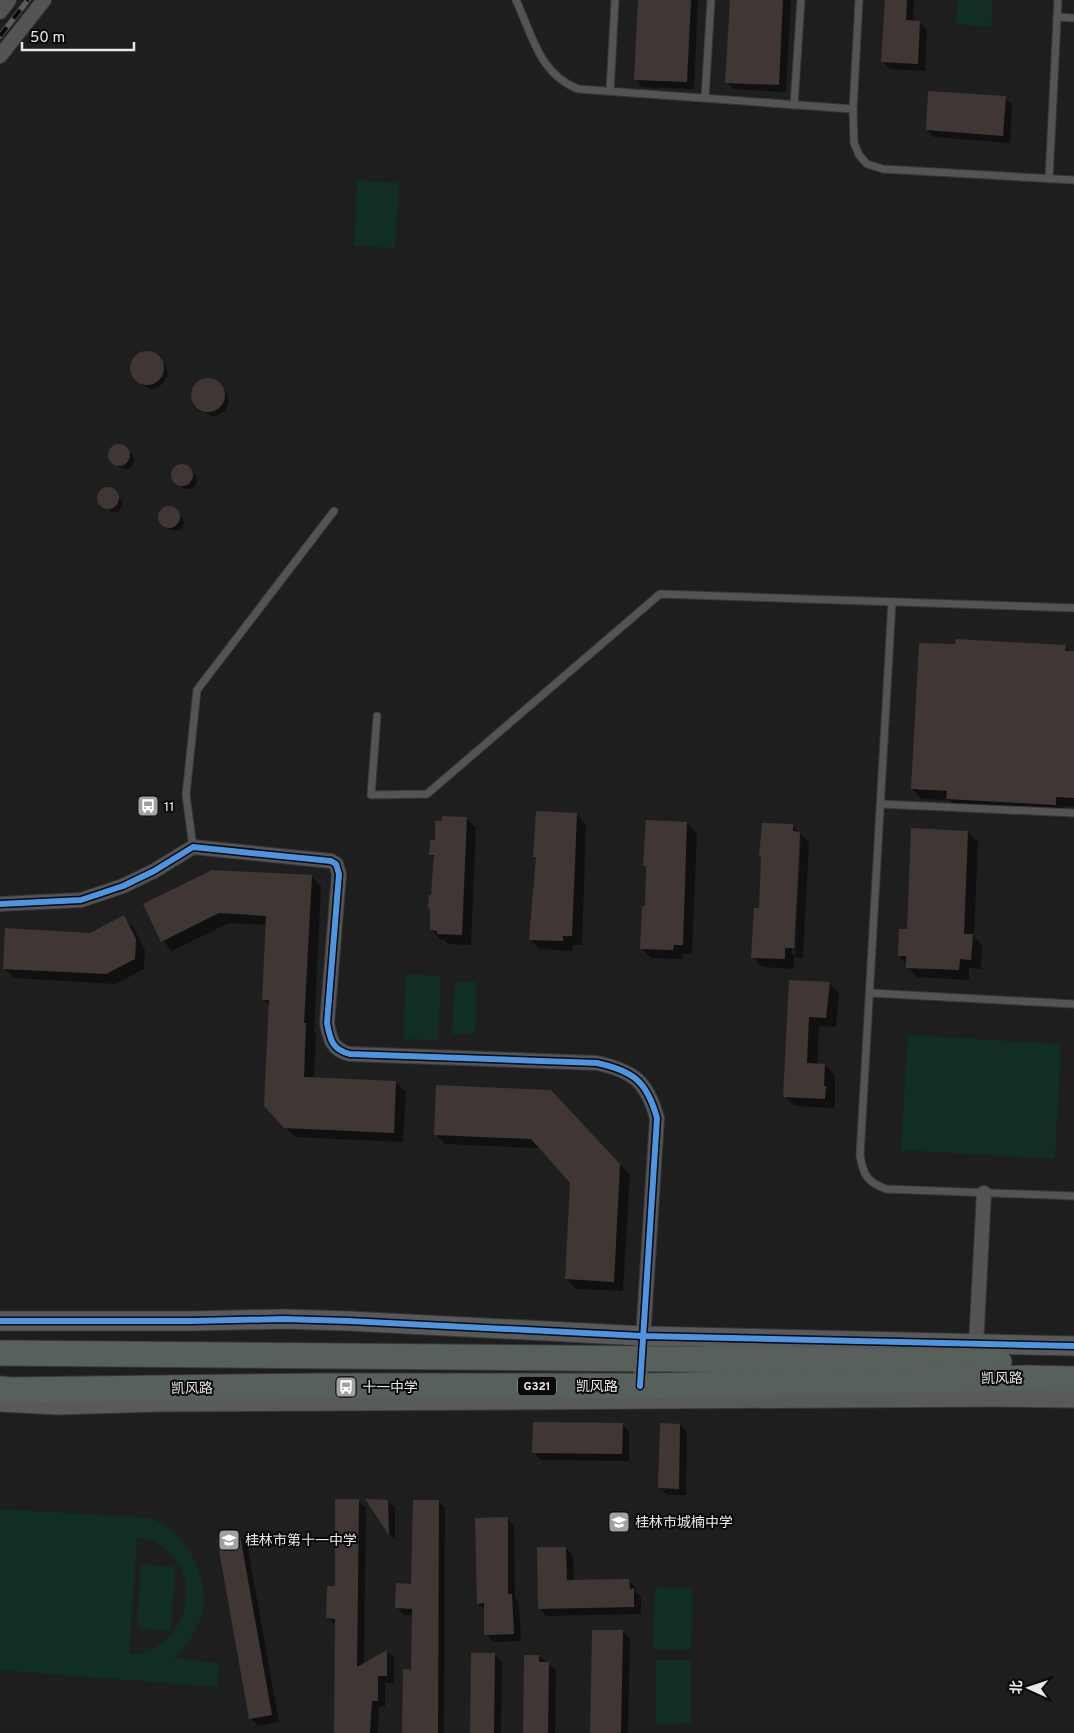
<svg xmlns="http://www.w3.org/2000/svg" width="1074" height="1733" viewBox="0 0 1074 1733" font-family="Overpass,'Noto Sans SC',sans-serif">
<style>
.green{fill:#102e21;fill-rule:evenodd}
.shadow{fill:#0007;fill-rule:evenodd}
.building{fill:#403735}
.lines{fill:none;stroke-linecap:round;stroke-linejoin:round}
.lane-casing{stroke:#383938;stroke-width:9}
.street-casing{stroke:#383938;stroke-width:16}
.secondary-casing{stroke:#383938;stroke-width:21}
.highway-casing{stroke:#383938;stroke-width:27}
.lane{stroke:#535453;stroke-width:7}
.street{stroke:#535453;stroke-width:14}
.secondary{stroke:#585a59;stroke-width:19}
.highway{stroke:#58605c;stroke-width:25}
.rail-casing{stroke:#5b5b5b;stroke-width:5.5}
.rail{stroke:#080908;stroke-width:4;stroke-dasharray:11;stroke-linecap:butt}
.cycleway-casing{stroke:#080908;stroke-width:9}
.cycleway{stroke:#4d94e3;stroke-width:6}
.labels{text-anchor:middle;stroke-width:4;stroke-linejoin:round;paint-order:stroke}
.shield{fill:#080908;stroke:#a4a5a4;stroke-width:1}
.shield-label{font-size:12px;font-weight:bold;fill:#e7e8e7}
.poi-label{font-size:14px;fill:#e7e8e7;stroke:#080908;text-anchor:start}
.street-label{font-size:14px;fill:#e7e8e7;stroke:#080908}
</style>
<rect width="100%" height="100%" fill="#1e1e1e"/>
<!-- green -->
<g class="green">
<polygon points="958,0 993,0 991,27 956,24"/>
<polygon points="357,180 399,183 395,248 354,246"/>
<polygon points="406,974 441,976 438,1040 403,1039"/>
<polygon points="455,981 477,982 475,1034 452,1034"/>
<polygon points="908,1035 1061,1044 1055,1159 901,1150"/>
<path d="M0,1509c38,2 77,5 115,7 10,1 29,0 38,3 28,12 46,40 50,69 5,26 -11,54 -30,70l46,5 -2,24 -217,-17zM137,1537c69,11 65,110 -8,118z"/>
<polygon points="141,1564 175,1567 171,1631 137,1628"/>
<polygon points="655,1587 693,1588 691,1650 653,1649"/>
<polygon points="656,1660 691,1660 691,1723 656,1724"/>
</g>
<!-- shadow -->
<g class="shadow">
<polygon points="639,0 698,0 694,89 642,87 635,79"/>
<polygon points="731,0 791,0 786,92 734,89 726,82"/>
<polygon points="886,0 914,0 913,22 920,22 927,30 925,71 890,69 883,62"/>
<polygon points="1005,97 1012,104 1010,143 934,137 927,130"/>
<polygon points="141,353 151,353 165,364 168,374 163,384 154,389 150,389 141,384 136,379 131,370 131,366 136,356"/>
<polygon points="207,379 217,382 226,391 229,402 225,411 216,416 211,416 203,411 198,406 193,398 193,393 197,383"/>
<polygon points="118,446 127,449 132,454 134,460 132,466 127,470 119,467 114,462 110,454 113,449"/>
<polygon points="181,465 190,469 195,474 197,480 195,486 190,489 184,489 173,477 175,468"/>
<polygon points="107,489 113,490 123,503 119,511 113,513 100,503 99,497 102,491"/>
<polygon points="168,508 176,511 181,516 184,522 182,528 176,531 168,529 160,519 162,510"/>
<polygon points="1065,646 1071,652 1074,652 1074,806 1065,806 1065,814 958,808 949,800 922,799 912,789"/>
<polygon points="576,814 586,824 582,945 573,945 572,951 540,949 530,939 537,859 534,856"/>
<polygon points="466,818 476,828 471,945 448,944 444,940 441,940 431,930 435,858 430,854 436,841"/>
<polygon points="687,823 697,833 692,954 683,954 683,959 651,958 641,948 646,907 647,868 645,865"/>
<path d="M793,826l16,17 -6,115 -9,-1v12l-32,-2 -9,-10 7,-47 2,-52 -2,-1zM798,835l3,2 -6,118 -3,-1z"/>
<polygon points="968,832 978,842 974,937 982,945 981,969 969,968 969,980 917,977 907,968 907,964 899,956"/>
<polygon points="311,876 321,886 314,1032 316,1034 314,1079 396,1082 406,1092 403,1142 295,1137 285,1127 270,1006 263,999 267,925 229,923 172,951 163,941 145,904"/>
<polygon points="123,917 133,927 145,950 144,969 116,984 14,978 4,968 90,934"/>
<polygon points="790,981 829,983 839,993 836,1027 819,1026 817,1065 825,1065 835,1075 835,1108 795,1106 785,1096"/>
<polygon points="561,1102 630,1175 623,1291 576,1289 566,1279 571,1183 541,1148 445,1144 435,1134"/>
<polygon points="622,1424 629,1432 629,1461 541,1460 534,1452"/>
<polygon points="680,1425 687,1432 686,1495 667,1495 659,1488"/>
<polygon points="358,1501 366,1508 364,1664 387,1651 394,1658 394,1683 385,1683 385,1707 379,1707 378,1733 335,1733 336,1625 328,1618"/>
<polygon points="368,1501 388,1501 395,1508 395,1540 390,1534"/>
<polygon points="438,1501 445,1508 444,1733 403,1733 413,1671 413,1615 404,1615 397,1608 413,1585"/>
<polygon points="507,1518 514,1526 515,1598 519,1603 521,1641 493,1642 486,1634 485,1610 478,1603"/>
<polygon points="240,1536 247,1544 279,1722 258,1726 250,1718"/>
<polygon points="566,1548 573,1556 574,1582 629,1581 636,1588 636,1592 641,1597 641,1614 546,1616 539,1608"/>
<polygon points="622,1631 630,1639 628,1733 590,1733"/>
<polygon points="494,1654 502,1662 501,1733 471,1733"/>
<polygon points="539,1656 556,1670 555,1733 525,1733"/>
</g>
<!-- building -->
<g class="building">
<polygon points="638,0 691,0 687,82 634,80"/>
<polygon points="730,0 783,0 779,85 725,83"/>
<polygon points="885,0 907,0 906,20 920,21 918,64 881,62"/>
<polygon points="928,91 1006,96 1003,136 926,130"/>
<circle cx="147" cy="368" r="17"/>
<circle cx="208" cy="395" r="17"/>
<circle cx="119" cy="455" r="11"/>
<circle cx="182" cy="475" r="11"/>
<circle cx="108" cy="498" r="11"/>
<circle cx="169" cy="517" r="11"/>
<polygon points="956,639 1066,645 1065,651 1074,651 1074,798 1056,797 1056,805 946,799 947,791 911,789 919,643 955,644"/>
<polygon points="536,811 577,813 572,936 563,936 563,941 529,940 536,857 533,857"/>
<polygon points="442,816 467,817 462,935 437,934 437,931 430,930 430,909 428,908 429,895 431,895 434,855 429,855 430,840 435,840 435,821 442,821"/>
<polygon points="646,820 687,822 683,945 674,945 673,950 640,949 642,906 645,906 646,866 643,866"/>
<polygon points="762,823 793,824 793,831 800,832 794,948 785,948 785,959 751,958 754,908 759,908 761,857 759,857"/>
<polygon points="911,828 968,831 964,934 973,934 971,960 960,959 959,970 906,968 906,956 898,956 899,929 907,929"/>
<polygon points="212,870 312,875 304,1023 306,1023 304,1077 396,1081 394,1133 284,1128 264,1106 269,1000 262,1000 266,916 219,913 161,942 143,904"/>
<polygon points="124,915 136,939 135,959 106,974 3,969 5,928 90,933"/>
<polygon points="789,980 830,982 826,1018 809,1017 807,1063 825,1064 824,1086 826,1086 825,1099 783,1097"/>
<polygon points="436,1085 551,1090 620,1164 614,1282 565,1279 570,1183 531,1139 434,1135"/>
<polygon points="533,1422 623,1423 622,1454 532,1453"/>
<polygon points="660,1423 680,1424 679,1489 658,1488"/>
<polygon points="335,1499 359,1499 357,1667 387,1650 387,1676 378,1676 378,1701 372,1701 370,1733 334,1733 335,1619 326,1618 327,1586 335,1586"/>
<polygon points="365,1499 388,1500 389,1535"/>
<polygon points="413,1500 439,1500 438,1733 402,1733 403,1669 411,1670 412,1609 395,1608 396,1583 411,1584"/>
<polygon points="508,1517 508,1594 512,1594 514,1634 484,1635 484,1603 477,1604 475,1518"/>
<polygon points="240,1535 272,1715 249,1719 217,1539"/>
<polygon points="537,1547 566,1547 567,1580 629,1579 630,1589 634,1588 634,1607 538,1609"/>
<polygon points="592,1630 623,1630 621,1733 590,1733"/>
<polygon points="471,1653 495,1653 494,1733 470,1733"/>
<polygon points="524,1655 539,1655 539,1662 549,1662 548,1733 523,1733"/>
</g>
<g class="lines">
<!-- lane casing -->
<g class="lane-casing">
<g id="lane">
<path d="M516,0c16,34 23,74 62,89l275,20"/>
<polyline points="859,0 853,109 854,143 859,155 867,164 883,169 1074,180"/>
<polyline points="1057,17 1074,18"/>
<polyline points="610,91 615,0"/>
<polyline points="705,98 711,0"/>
<polyline points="794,105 801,0"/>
<polyline points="1049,179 1058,0"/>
<path d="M892,602l-32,553c3,20 7,27 26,34l188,7"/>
<polyline points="377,716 371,795 427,794 660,594 1074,608"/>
<polyline points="881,804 1074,813"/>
<polyline points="193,847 186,795 197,690 334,511"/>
<polyline points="870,993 1074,1004"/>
</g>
</g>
<!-- street casing -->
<g class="street-casing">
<g id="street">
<polyline points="0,12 9,0"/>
<polyline points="0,56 44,0"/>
<path d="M0,904l81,-4 42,-14 31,-15 39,-24 138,14 5,3 3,10 -12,149c3,16 5,27 23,31l247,9c37,8 50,19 60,55l-17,268"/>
<polyline points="976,1345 984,1193"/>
</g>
</g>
<!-- secondary casing -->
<g class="secondary-casing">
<g id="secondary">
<polyline points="0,1321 191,1321 283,1319 349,1321 643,1336 1074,1346"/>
<polyline points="0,1402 58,1405 158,1402 993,1397 1074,1398"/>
</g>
</g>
<!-- highway casing -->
<g class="highway-casing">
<g id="highway">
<polyline points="0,1353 999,1362"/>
<polyline points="0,1389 11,1390 319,1386 640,1386 1028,1378 1074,1379"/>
</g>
</g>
<!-- lane -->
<use href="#lane" class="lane"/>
<!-- street -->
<use href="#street" class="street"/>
<!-- secondary -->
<use href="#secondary" class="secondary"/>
<!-- highway -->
<use href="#highway" class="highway"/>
<!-- rail casing -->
<g class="rail-casing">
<polyline id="rail" points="0,36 28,0"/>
</g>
<!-- rail -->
<use href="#rail" class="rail"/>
<!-- cycleway casing -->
<g class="cycleway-casing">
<g id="cycleway">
<path d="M0,904l81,-4 42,-14 31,-15 39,-24 138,14 5,3 3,10 -12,149c3,16 5,27 23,31l247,9c37,8 50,19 60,55l-17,268"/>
<polyline points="0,1321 191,1321 283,1319 349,1321 643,1336 1074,1346"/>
</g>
</g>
<!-- cycleway -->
<use href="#cycleway" class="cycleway"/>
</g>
<!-- icons -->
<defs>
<g id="bus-square" transform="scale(1.125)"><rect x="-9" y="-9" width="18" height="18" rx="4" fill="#a1a1a1" stroke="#080908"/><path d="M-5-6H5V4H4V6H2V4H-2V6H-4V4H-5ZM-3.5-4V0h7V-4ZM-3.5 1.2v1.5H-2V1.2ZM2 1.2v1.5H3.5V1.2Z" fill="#fff"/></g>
<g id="school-square" transform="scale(1.125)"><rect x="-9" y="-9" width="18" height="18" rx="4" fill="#a1a1a1" stroke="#080908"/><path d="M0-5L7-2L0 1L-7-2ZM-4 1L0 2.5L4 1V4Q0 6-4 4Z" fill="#fff"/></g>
</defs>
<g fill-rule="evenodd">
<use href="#bus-square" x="148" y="806"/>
<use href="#bus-square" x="346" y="1387"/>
<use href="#school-square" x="619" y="1522"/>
<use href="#school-square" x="229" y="1540"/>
</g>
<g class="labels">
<!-- shield labels -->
<rect class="shield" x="518" y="1376.5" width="38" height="19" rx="4"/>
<g class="shield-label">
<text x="537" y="1390">G321</text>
</g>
<!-- poi labels -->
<g class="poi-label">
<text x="164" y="811">11</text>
<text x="362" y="1392">十一中学</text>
<text x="635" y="1527">桂林市城楠中学</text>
<text x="245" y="1545">桂林市第十一中学</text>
</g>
<!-- street labels -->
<g class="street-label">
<text transform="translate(1002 1378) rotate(-1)" y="5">凯风路</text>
<text x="597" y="1391">凯风路</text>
<text transform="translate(192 1388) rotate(-1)" y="5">凯风路</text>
</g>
</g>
<!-- north arrow -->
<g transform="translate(1029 1688) rotate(273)" stroke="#080908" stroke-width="4" paint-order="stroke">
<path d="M0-4L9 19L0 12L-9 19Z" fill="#e7e8e7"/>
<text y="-8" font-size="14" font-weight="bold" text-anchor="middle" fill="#e7e8e7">北</text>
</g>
<!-- scale -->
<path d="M22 42v8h112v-8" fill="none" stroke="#e7e8e7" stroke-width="2.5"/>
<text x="30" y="42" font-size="15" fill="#e7e8e7" stroke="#080908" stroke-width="4" paint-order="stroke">50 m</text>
</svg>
